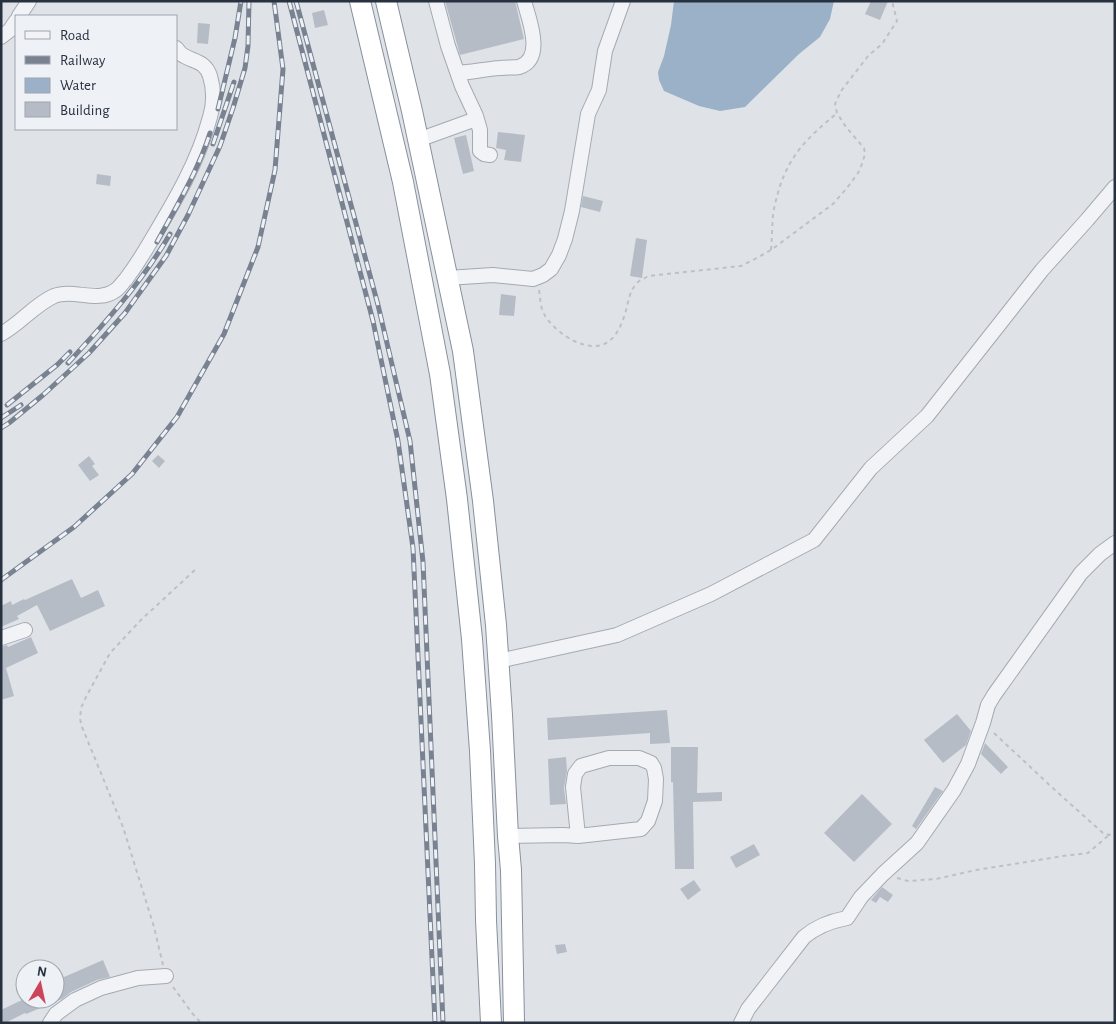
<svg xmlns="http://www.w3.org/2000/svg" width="1116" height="1024" viewBox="0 0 1116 1024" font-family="'Alegreya Sans',sans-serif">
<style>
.water{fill:#9ab1c8}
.building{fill:#b6bcc5}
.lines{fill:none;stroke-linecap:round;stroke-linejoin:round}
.minor-casing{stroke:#a4aab2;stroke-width:16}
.highway-casing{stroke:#87909e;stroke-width:22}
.path{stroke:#bdc1c6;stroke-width:2;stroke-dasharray:4 4;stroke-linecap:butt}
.minor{stroke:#f2f3f6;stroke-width:14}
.highway{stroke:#fff;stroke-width:20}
.rail-casing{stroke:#798291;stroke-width:5}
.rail{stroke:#eef1f6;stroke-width:3;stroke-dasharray:9;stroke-linecap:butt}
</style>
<rect width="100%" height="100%" fill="#dfe3e8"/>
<!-- water -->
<polygon class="water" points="674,1 834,1 830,19 820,37 799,54 745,107 720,111 699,106 664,91 659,80 658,72 664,56 671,25"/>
<!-- building -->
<g class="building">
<polygon points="445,1 515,1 524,39 460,55"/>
<polygon points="871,1 888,1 880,20 865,14"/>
<polygon points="324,10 328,25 315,28 312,13"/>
<polygon points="198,23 210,24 208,44 197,43"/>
<polygon points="498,132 525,135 521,162 504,160 506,150 496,148"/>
<polygon points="466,135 474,171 463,174 454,138"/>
<polygon points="97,174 111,176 110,186 96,184"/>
<polygon points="583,196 603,201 600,212 581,207"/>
<polygon points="636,238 647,240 642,278 630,276"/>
<polygon points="501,294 516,296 514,316 499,315"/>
<polygon points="158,455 165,461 159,468 152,461"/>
<polygon points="89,456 95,464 92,466 99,475 90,481 78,465"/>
<polygon points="72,579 81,598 98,590 105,606 50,631 37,605 17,616 19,619 1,627 1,606 11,601 12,605 24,599 25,600"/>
<polygon points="31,637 38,653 6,668 14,696 1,700 1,647 7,645 8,647"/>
<polygon points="667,710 670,743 650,744 650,733 548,740 547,718"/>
<polygon points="957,714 971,731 966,745 943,763 924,740"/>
<polygon points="985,743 1008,767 1001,774 981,754"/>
<polygon points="671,747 698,747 697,793 722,792 722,801 693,802 694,869 675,869 673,782 671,782"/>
<polygon points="566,757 567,771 564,788 566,804 550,805 548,759"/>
<polygon points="935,787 943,791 916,829 912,826"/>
<polygon points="862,794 892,824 854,862 824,833"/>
<polygon points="754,844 760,855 736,868 730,857"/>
<polygon points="694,880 701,890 688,900 680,889"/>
<polygon points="882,887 893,895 888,902 880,897 876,903 871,900"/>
<polygon points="565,944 567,952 557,954 555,945"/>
<polygon points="103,960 110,977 97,980 71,992 62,999 26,1014 25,1013 5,1023 1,1023 1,1010 24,999 55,999 55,981"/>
</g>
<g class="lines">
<!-- minor casing -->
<g class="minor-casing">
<g id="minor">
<polyline points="436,1 448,46 462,86 476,116 480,130 480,151 484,154 490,155"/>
<polyline points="19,16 29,1"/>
<polyline points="1,37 10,30 16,21"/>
<path d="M458,73c14,-1 28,-4 42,-5 6,-1 13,0 19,-1 26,-8 10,-48 5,-66"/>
<polyline points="418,140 476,119"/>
<polyline points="447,278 493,275 533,279 543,275 551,269 559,255 565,239 572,211 588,114 599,90 605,51 623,1"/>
<path d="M1,334c19,-10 33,-29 53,-38 20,-8 43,8 62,-6 4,-3 7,-8 10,-11 9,-12 16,-23 23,-35 24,-40 49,-81 61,-127 4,-13 4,-28 0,-41 -5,-16 -18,-14 -29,-22 -2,-2 -3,-4 -5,-6"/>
<polyline points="1,638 25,630"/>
<polyline points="498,661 617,635 711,594 814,540 871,468 927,416 1042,270 1087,220 1115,187"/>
<polyline points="508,836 563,835 578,836 641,829 648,821 655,801 656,779 654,768 651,763 639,758 609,758 581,766 575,774 573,787 578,836"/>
<polyline points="50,1023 56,1014 75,1000 101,988 138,978 166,976"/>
<path d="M741,1023l7,-14 56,-72c13,-11 27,-16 43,-19l14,-21 22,-23 34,-31 37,-53 14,-26 15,-41 5,-18 6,-10 87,-122 19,-19 15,-11"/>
</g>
</g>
<!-- highway casing -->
<g class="highway-casing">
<g id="highway">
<polyline points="360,1 403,182 440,374 457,499 472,639 480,751 485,864 486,920 491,1023"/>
<polyline points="386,1 412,111 463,351 483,501 496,625 502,715 508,836 511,870 514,1023"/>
</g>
</g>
<!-- path -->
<g class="path">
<path d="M771,250c1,-12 1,-23 2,-35 1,-9 4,-18 6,-26 12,-37 30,-52 58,-76"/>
<path d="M539,290c1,6 1,12 3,19 4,13 20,26 32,32 27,12 41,2 50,-24 4,-11 4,-23 12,-33 3,-4 8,-5 12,-8l93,-10 16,-8 14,-8 62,-46 14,-16 11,-15 4,-9 3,-10 -1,-6 -18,-21 -9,-14 -2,-9 6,-13 27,-35 14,-12 15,-23 -5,-20"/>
<polyline points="994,733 1056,791 1103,833 1109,835 1115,833"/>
<polyline points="897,878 908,881 936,879 976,870 1014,864 1063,856 1088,853 1109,835"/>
<polyline points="163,965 154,927 123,827 82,727 80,719 81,708 86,697 110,653 141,620 197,568"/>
<polyline points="173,987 192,1013 201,1023"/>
</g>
<!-- minor -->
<use href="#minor" class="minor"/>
<!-- highway -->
<use href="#highway" class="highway"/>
<!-- rail casing -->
<g class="rail-casing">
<g id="rail">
<polyline points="289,1 373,321 398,441 413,548 435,1023"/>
<polyline points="296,1 378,305 410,441 423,562 443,1023"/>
<polyline points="218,109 235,38 241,1"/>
<polyline points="213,144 234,82"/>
<path d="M157,242c19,-35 41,-71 53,-109"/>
<path d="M68,363c37,-40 74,-81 102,-129"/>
<polyline points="7,405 57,365 70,352"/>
<polyline points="1,418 21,405"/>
<polyline points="1,428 9,423 43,395 89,353 125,313 166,256 188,215 220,146 233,108 245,68 248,46 249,1"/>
<polyline points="1,580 74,527 132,474 177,417 224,334 258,247 275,170 283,69 274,1"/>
</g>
</g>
<!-- rail -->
<use href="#rail" class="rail"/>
</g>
<!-- border -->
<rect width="1116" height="1024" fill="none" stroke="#28313f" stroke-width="5"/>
<!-- legend -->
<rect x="15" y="15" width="162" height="115" fill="#eef1f6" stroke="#9fa4ad"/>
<rect x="25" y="31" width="25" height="8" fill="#f2f3f6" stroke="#9fa4ad"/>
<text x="60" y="40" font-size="15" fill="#28313f">Road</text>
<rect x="25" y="56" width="25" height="8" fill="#798291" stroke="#9fa4ad"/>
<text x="60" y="65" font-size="15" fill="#28313f">Railway</text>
<rect x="25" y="78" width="25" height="15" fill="#9ab1c8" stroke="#9fa4ad"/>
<text x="60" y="90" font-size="15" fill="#28313f">Water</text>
<rect x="25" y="102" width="25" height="15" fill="#b6bcc5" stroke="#9fa4ad"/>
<text x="60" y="115" font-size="15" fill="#28313f">Building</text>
<!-- north arrow -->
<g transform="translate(40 984) rotate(9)"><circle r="24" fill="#eef1f6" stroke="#9fa4ad"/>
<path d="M0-4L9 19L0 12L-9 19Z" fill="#cc455b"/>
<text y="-8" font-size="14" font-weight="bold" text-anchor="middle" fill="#28313f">N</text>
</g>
</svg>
